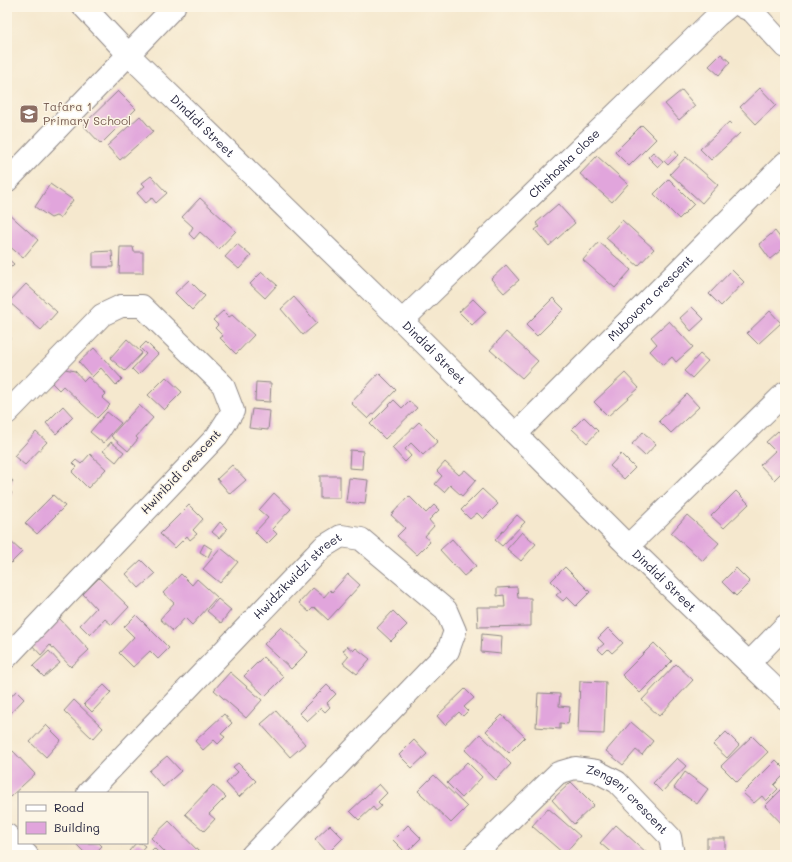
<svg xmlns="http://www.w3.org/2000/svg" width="792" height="862" viewBox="0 0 792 862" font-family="Mali,sans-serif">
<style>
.building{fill:#e1a5dc}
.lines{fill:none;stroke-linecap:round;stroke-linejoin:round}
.minor-casing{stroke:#8c8584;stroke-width:24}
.minor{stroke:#fff;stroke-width:22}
.labels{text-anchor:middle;stroke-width:3;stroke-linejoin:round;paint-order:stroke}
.education-label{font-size:12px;fill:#785e54;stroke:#fcf5e5;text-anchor:start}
.street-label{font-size:12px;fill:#22223b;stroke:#fcf5e5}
</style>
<rect width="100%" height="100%" fill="#fcf5e5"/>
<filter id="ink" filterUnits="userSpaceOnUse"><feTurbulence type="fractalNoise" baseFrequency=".025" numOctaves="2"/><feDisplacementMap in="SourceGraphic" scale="8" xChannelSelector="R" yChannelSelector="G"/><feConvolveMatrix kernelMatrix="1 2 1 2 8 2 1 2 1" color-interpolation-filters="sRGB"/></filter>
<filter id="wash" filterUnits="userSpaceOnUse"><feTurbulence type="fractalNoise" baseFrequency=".012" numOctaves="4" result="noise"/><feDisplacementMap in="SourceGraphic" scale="16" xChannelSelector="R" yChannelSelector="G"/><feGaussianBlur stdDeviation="0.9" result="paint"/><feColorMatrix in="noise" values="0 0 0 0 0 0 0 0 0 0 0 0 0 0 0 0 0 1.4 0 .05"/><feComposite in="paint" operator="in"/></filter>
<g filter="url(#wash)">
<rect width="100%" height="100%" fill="#f5e8ce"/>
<g id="blocks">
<!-- building -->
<g class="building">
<polygon points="721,54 730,62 719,75 709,66"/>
<polygon points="760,88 776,105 756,124 740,107"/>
<polygon points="682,90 695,106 679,120 665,104"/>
<polygon points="118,91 136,109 101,144 83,125"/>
<polygon points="140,116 153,131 120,160 107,146"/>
<polygon points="729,122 740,133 711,160 700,149"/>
<polygon points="642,125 656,139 629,166 615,152"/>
<polygon points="675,151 678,155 668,165 664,161"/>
<polygon points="653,152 663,161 658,167 648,157"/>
<polygon points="597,156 628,184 612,202 580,174"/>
<polygon points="686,157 718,185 702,203 670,174"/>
<polygon points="151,176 167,193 156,203 152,198 146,203 137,193 145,186 142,183"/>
<polygon points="669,179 694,204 679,219 654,194"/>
<polygon points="50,184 73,200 60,218 56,216 51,218 35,207"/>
<polygon points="200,198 236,231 219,249 200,232 194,239 189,234 193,227 182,217"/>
<polygon points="558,204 575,223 549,246 535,230 539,227 536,223"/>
<polygon points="7,212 38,240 23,258 7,244"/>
<polygon points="622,220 654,249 638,266 606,238"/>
<polygon points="775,231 785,244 785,247 770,259 759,244"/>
<polygon points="599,242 631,270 615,288 583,260"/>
<polygon points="237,244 251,256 239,269 225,257"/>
<polygon points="120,247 133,247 134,252 143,252 143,273 119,273"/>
<polygon points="112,251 113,267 93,267 93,252"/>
<polygon points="7,258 14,264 7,271"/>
<polygon points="506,265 519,280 504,293 491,279"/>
<polygon points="732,270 744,282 721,306 709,294"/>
<polygon points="262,272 277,285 265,298 250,284"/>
<polygon points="189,280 205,296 192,310 175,293"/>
<polygon points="26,284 57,312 41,330 9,302"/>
<polygon points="294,297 317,323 303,335 281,309"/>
<polygon points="553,298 564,309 537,336 526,325"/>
<polygon points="473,299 486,312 472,325 459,312"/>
<polygon points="692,307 704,319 691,331 680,318"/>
<polygon points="223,311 229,317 232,315 254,335 236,354 220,338 223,336 215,328 218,325 213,320"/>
<polygon points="770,311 781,323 758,344 747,333"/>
<polygon points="669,321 693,347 676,362 672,357 663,365 650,351 657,344 651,337"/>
<polygon points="506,332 538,361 522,378 490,350"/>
<polygon points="7,333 11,337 7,342"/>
<polygon points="127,339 142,353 125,371 110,358"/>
<polygon points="146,342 158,354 138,375 132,369 146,354 140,348"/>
<polygon points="94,348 122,379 116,385 101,368 92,377 79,362"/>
<polygon points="700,354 708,361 692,378 684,371"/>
<polygon points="65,369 75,371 84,381 88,377 106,394 102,398 110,405 97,418 63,386 59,390 52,383"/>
<polygon points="379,373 396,390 368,419 351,403"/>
<polygon points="625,373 639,388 608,416 594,402"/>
<polygon points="166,377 182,392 164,410 148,395"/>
<polygon points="256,382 271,383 270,402 255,401"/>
<polygon points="687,394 699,407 671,433 659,421"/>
<polygon points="394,400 402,408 409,401 417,408 385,439 370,424"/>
<polygon points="139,405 153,418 136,437 138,439 128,451 111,436"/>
<polygon points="63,406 73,417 56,434 46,423"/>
<polygon points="252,409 270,411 268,430 249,428"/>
<polygon points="107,412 121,423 103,443 90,432"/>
<polygon points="584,417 598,431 587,443 572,429"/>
<polygon points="419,422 438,441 423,455 411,443 405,449 411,456 405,462 392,448"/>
<polygon points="778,431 785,438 785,469 774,480 760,465 775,451 766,442"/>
<polygon points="36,432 47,442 25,465 14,456"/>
<polygon points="643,432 656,444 645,456 632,444"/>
<polygon points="111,442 124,452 116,462 103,451"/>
<polygon points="350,450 363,451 362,469 349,468"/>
<polygon points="90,454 106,469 88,488 72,472 77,467 73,463 76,460 81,464"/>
<polygon points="621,454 635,468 624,479 610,466"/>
<polygon points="445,462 459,475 465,470 476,480 462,496 450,485 444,492 435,484 442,476 437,471"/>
<polygon points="232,465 246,480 230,494 217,479"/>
<polygon points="7,475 13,481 7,488 12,493 7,499"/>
<rect x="320" y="476" width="20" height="22"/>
<polygon points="349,478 368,480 365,504 346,502"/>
<polygon points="482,489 498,504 483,519 477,513 470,519 461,510"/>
<polygon points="736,491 749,504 724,528 711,516"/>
<polygon points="274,493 291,509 272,529 277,534 267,544 255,532 268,518 259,510"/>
<polygon points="53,495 65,506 37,534 25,523"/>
<polygon points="409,496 426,513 434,505 439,510 429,520 434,526 425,536 430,542 417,555 397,536 405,528 391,515"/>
<polygon points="189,505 203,519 193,530 197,534 190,540 187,536 175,548 160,534"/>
<polygon points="517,515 525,522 502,546 495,540"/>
<polygon points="687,515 719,543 703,561 671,533"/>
<polygon points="220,522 227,529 219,538 212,532"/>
<polygon points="522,532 536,544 521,561 507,549"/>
<polygon points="452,539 476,566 464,576 440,550"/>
<polygon points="9,540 22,552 9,565 7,563 7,542"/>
<polygon points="204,544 212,549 208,557 200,552"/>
<polygon points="221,548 238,562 220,583 203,569"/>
<polygon points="141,560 155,574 139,588 126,574"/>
<polygon points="565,567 590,592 576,606 567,597 563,601 556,595 561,591 551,581"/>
<polygon points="736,568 750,582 736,596 722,582"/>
<polygon points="181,574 192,585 197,579 217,597 192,625 185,618 173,631 160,619 174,603 163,593"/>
<polygon points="348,574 360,585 328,620 314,607 309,612 299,603 313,588 324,597 330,590 332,592"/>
<polygon points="99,578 129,607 112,625 105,619 90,635 80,625 96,608 83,594"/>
<polygon points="517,587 518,598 531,598 531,626 478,627 477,607 505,607 504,595 497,596 497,588"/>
<polygon points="218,599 231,610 221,623 207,611"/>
<polygon points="393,611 407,625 391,641 377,628"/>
<polygon points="136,615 169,648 158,659 150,651 133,667 119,653 134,637 124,627"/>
<polygon points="59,618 89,650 71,667 50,645 41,655 31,644"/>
<polygon points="281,627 308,652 291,669 264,644"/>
<polygon points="608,628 623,643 612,653 608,649 603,654 598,649 604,644 598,638"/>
<polygon points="482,634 502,636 501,654 481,652"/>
<polygon points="654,643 672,661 640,693 622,675"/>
<polygon points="347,646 353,651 356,648 370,659 357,674 343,663 349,656 343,651"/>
<polygon points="49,651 60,663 44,677 33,666"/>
<polygon points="263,657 284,677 265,696 244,676"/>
<polygon points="676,664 693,680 659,716 642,700"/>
<polygon points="230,672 262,700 246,718 214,690"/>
<polygon points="580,681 606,682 604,734 578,733"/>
<polygon points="104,685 111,692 92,712 84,704"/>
<polygon points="327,685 336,694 327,703 330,707 325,712 321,708 307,721 299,713"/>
<polygon points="465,689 474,698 464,707 468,711 463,716 459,712 445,725 437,716"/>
<polygon points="16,691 24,699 8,716 7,715 7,701"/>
<polygon points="538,693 560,694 559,706 570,707 568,724 560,723 560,729 536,727"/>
<polygon points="74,700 103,728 93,739 64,711"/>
<polygon points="276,711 305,744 290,757 261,724"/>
<polygon points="224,714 232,723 221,734 225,737 218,744 214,740 203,750 195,741"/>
<polygon points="502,715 525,737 509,753 486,731"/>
<polygon points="631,722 653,741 642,755 636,750 623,765 606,751"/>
<polygon points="46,725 61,740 46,757 30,742"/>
<polygon points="726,732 739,745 727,758 713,745"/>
<polygon points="480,734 511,764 496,780 465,750"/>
<polygon points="752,736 768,752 737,782 721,766"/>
<polygon points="414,740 427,754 412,768 399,755"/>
<polygon points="13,751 35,774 10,797 7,794 7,756"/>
<polygon points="167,756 181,771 163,787 149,771"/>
<polygon points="677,758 686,766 662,792 653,783"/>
<polygon points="776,760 785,769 785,774 774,785 778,789 766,801 762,796 754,803 743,793"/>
<polygon points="467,762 482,777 462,798 447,783"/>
<polygon points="238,763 256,781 239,797 226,783 238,772 233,767"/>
<polygon points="685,772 708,789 697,804 674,788"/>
<polygon points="434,775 467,807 451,823 418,791"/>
<polygon points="571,782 594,805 574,824 552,800"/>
<polygon points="379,784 387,793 378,802 382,806 376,811 373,807 359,820 350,811"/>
<polygon points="213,785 226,797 209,814 215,819 204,831 185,814"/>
<polygon points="784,787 785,788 785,827 765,806"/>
<polygon points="548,808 580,836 564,854 532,826"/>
<polygon points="169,821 202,855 168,855 151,838"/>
<polygon points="330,825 343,838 328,853 315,839"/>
<polygon points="408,825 421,838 406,853 393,840"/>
<polygon points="616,825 647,853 646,855 614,855 600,843"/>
<rect x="707" y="838" width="18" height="17"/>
<polygon points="80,843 99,843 102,846 93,855 87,855 77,845"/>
<polygon points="136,843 141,843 145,846 137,855 133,855 129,851"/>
<polygon points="154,848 161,855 147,855"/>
</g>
</g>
</g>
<g filter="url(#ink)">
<use href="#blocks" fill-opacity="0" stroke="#8c8584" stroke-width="1"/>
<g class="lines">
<!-- minor casing -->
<g class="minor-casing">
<g id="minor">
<path id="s1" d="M84,7l45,48 273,266 226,225 157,152"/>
<polyline points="743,7 752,11 785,47"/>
<polyline points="7,181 174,7"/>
<path id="s2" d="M402,321l315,-305 11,-9"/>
<polyline points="7,413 102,315 121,306 142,306 223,385 233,411 217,436 7,657"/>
<path id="s3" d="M516,434l269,-271"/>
<polyline points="628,546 785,393"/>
<polyline points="749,663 785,626"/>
<path id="s4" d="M88,793l235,-246 18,-11 20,3 85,71 9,21 -7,20 -196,204"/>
<polyline points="7,835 27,855"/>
<path id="s5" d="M474,855l84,-82 17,-5 21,3 21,11 53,55 3,18"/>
</g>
</g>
<!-- minor -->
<use href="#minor" class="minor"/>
</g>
</g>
<!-- icons -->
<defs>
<g id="school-square" transform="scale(1)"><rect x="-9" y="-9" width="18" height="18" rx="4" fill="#8d6e63" stroke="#fcf5e5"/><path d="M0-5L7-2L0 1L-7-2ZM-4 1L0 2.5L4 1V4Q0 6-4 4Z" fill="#fff"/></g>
</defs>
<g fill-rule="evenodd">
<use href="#school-square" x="29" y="114"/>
</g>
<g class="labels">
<!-- education labels -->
<g class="education-label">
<text x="43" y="111">Tafara 1<tspan x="43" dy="14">Primary School</tspan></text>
</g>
<!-- street labels -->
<g class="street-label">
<text dy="4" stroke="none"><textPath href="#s1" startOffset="168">Dindidi Street</textPath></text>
<text dy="4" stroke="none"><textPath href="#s2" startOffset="226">Chishosha close</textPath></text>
<text dy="4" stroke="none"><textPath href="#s3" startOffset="191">Mubovora crescent</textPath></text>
<text dy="4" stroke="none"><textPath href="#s1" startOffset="492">Dindidi Street</textPath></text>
<text transform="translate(181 472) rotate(-47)" y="4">Hwiribidi crescent</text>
<text dy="4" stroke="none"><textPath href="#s4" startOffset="302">Hwidzikwidzi street</textPath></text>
<text dy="4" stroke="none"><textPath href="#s1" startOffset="816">Dindidi Street</textPath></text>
<text dy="4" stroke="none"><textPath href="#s5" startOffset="198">Zengeni crescent</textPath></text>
</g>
</g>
<!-- margin -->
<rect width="792" height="862" fill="none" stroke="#fcf5e5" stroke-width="24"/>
<!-- legend -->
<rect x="18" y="792" width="130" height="52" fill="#fcf5e5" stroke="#a5a1a1"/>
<rect x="26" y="805" width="20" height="6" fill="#ffffff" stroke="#a5a1a1"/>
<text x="54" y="812" font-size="12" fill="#22223b">Road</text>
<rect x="26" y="822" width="20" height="12" fill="#e1a5dc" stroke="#a5a1a1"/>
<text x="54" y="832" font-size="12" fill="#22223b">Building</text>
</svg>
